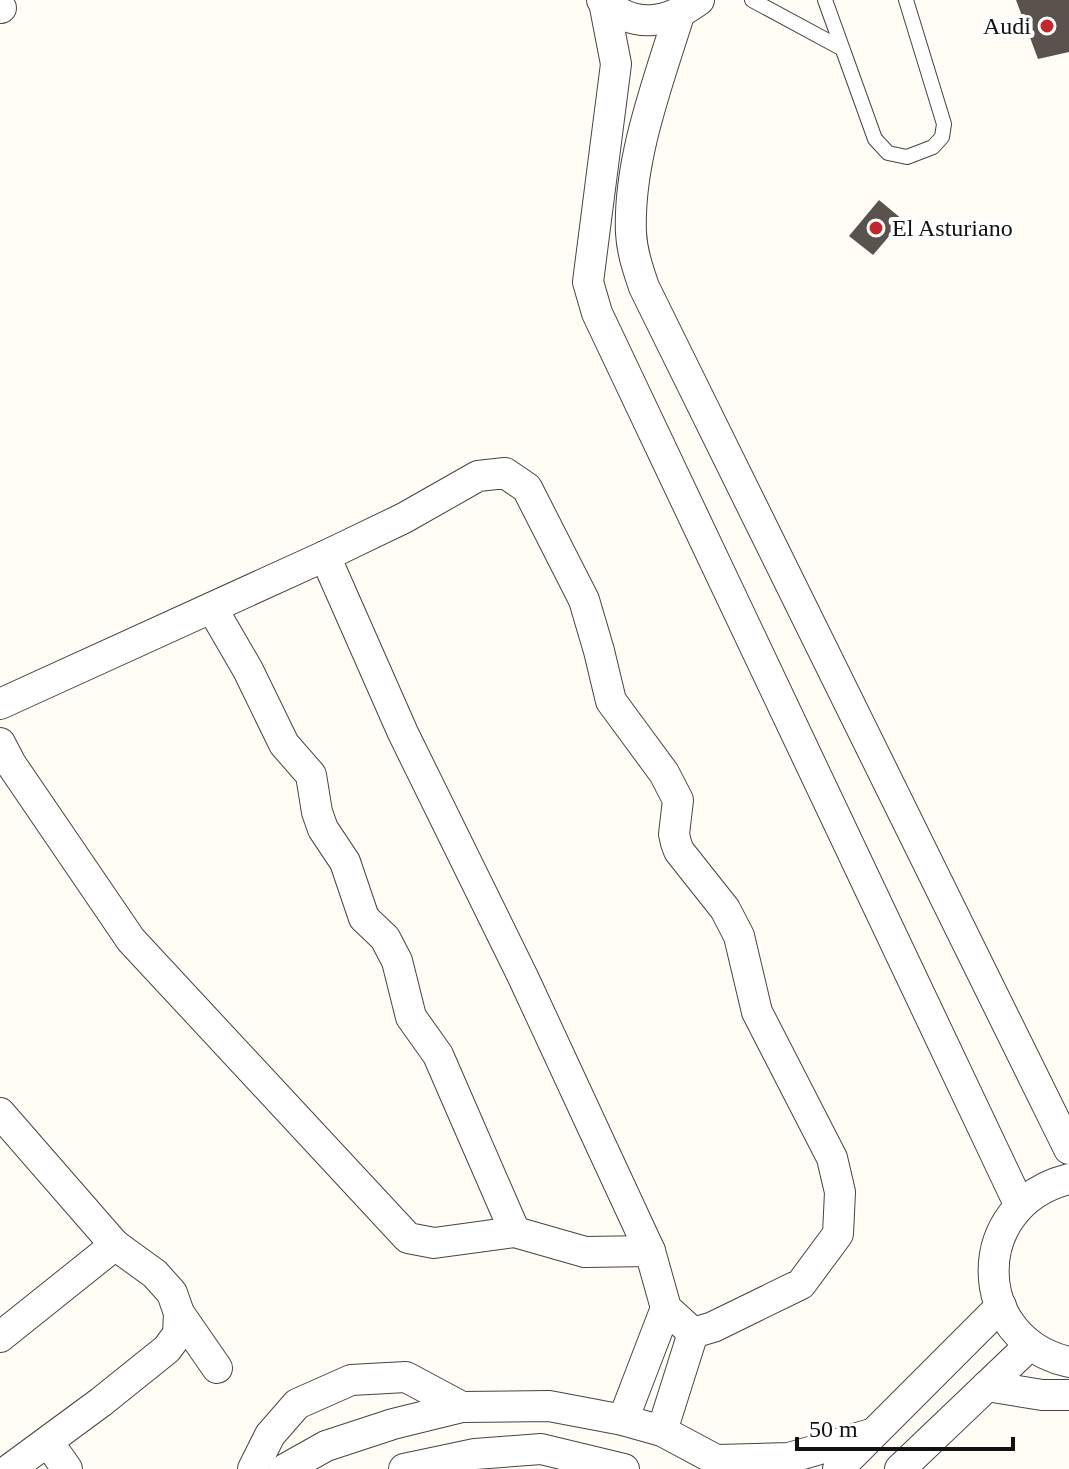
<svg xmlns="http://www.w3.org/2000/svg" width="1069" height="1469" viewBox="0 0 1069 1469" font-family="Georgia,serif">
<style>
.building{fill:#5a524d}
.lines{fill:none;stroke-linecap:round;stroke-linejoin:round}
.lane-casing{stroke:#444;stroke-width:16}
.street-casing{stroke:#444;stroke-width:32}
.lane{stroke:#fff;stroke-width:14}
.street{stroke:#fff;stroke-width:30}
.poi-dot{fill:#c4262e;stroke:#fff;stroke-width:3}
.labels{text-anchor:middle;stroke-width:8;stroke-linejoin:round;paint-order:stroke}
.poi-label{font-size:24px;fill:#111;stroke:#fff;text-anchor:end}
</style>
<rect width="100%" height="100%" fill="#fffdf5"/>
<!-- building -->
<g class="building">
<polygon points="1016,0 1069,0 1069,52 1038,59"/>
<polygon points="879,200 903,220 873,255 849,236"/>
</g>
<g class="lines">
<!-- lane casing -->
<g class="lane-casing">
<g id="lane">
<polyline points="752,0 841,48"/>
<polyline points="825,0 875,139 888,153 907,157 933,147 942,137 944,124 906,0"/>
</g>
</g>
<!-- street casing -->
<g class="street-casing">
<g id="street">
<path d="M602,0c32,30 65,24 97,0"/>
<polyline points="604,2 616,64 588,282 597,313 1019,1204"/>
<polyline points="0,7 1,8"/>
<path d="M679,15c-21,67 -51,146 -48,218 1,19 7,36 13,54l425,862"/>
<polyline points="325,556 403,733 523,977 650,1251"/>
<polyline points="212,608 248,670 284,744 311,775 317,812 323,829 345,862 364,918 385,938 397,961 411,1017 438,1055 515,1232"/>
<polyline points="0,704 325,556 404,518 478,476 505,473 527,488 584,600 599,651 611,701 664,773 678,800 674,834 676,843 679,851 725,909 739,936 757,1012 832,1158 840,1192 838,1234 801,1284 713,1327 693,1333 666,1308 650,1251 585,1252 515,1232 434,1243 408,1238 131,940 11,764 0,743"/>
<polyline points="0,1113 115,1245 155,1274 172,1293 179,1313 217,1368"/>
<path d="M1069,1179c-101,25 -100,160 0,183"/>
<polyline points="0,1337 115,1245"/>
<polyline points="987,1386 1042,1395 1069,1395"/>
<polyline points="623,1420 666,1308"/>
<polyline points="662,1431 693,1333"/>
<polyline points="48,1442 67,1469"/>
<polyline points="717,1460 789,1458 871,1434"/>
<polyline points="10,1469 101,1402 167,1349 178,1334 179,1313"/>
<polyline points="253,1469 270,1435 297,1404 351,1380 406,1377 462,1407"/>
<polyline points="285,1469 326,1446 393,1424 462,1407 549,1406 623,1420 662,1431 733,1469"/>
<polyline points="404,1469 475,1454 541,1449 624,1469"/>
<polyline points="838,1469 1001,1306"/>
<polyline points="900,1469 1030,1345"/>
</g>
</g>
<!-- lane -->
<use href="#lane" class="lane"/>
<!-- street -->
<use href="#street" class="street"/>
</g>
<!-- markers -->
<g class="poi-dot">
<circle cx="1047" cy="26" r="8"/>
<circle cx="876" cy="228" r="8"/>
</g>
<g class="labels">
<!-- poi labels -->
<g class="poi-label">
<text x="1031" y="34">Audi</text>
<text x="892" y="236" text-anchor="start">El Asturiano</text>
</g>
</g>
<!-- scale -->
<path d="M797 1437v12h216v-12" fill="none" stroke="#111111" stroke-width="4"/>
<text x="809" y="1437" font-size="24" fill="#111111" stroke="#ffffff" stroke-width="6" paint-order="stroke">50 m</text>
</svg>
